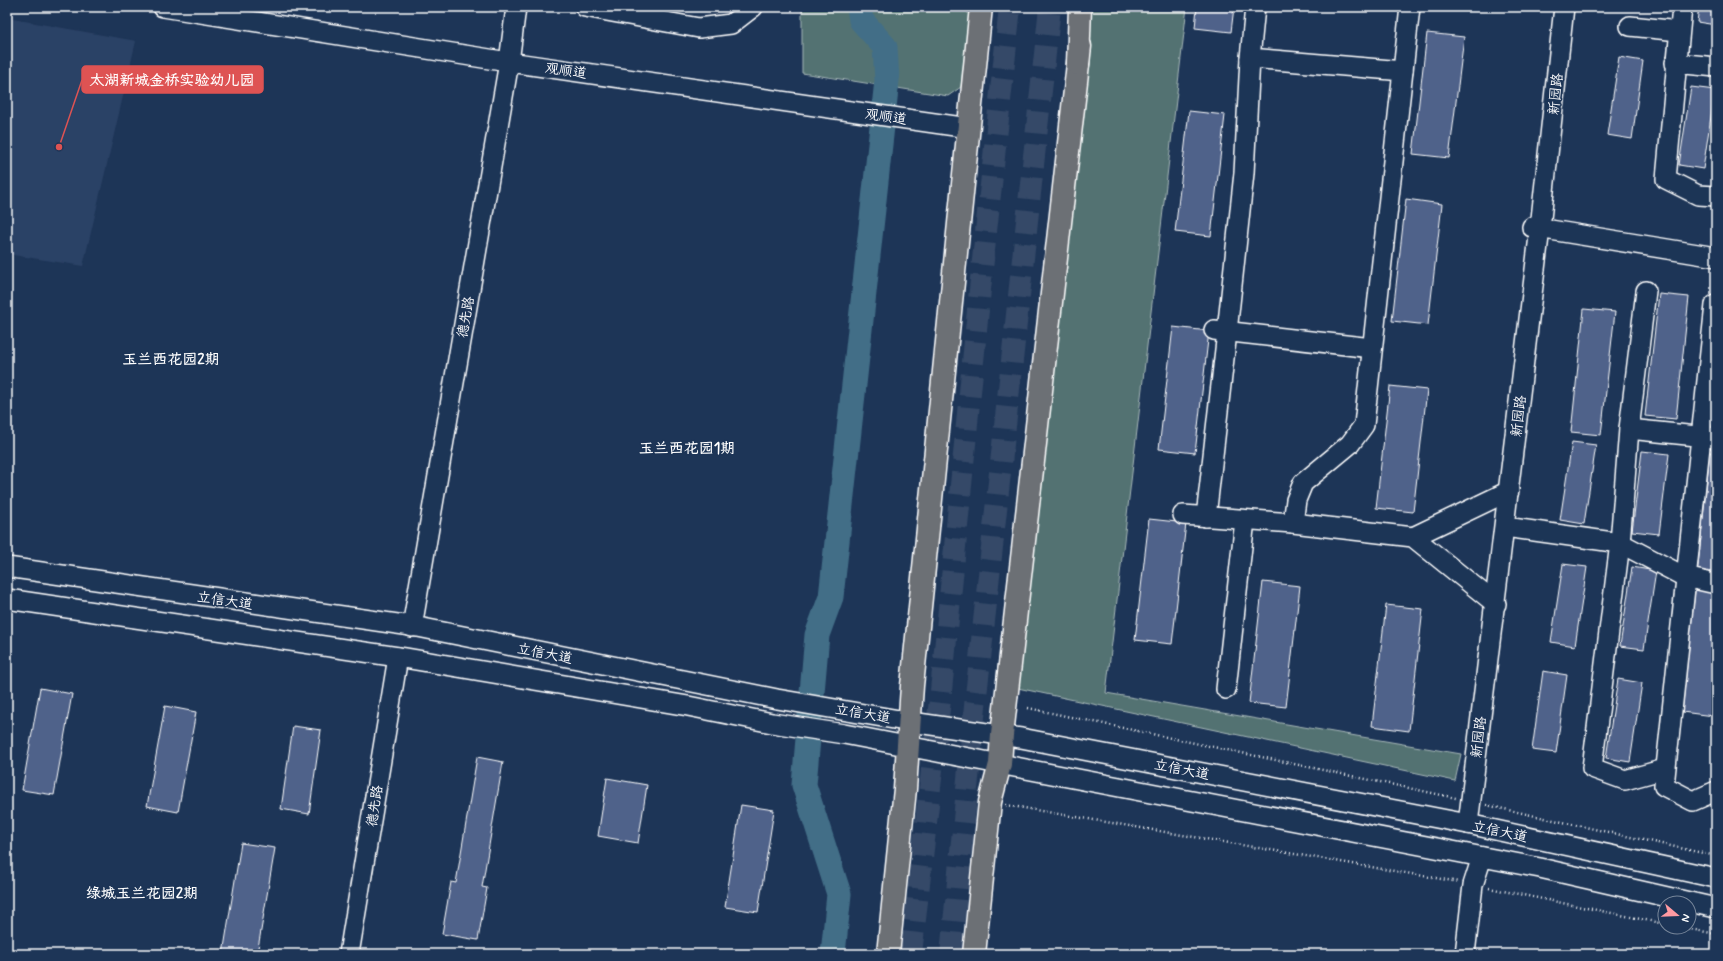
<svg xmlns="http://www.w3.org/2000/svg" width="1723" height="961" viewBox="0 0 1723 961" font-family="Mynerve,'LXGW WenKai TC',sans-serif">
<style>
.built{fill:#2c4266}
.green{fill:#527272;stroke:#a8b8b8}
.lines{fill:none;stroke-linecap:round;stroke-linejoin:round}
.river{stroke:#426e87;stroke-width:25}
.building{fill:#50628a;stroke:#fff}
.highway-tunnel{stroke:#344968;stroke-width:22;stroke-dasharray:22 11;stroke-linecap:butt}
.minor-casing{stroke:#fff;stroke-width:22}
.major-casing{stroke:#fff;stroke-width:25}
.highway-casing{stroke:#fff;stroke-width:25}
.path{stroke:#fff;stroke-width:2.5;stroke-dasharray:1 3;stroke-linecap:butt}
.minor{stroke:#1d3557;stroke-width:19}
.major{stroke:#6c6f75;stroke-width:22}
.highway{stroke:#6c6f75;stroke-width:22}
.labels{text-anchor:middle;stroke-width:3;stroke-linejoin:round;paint-order:stroke}
.street-label{font-size:14px;fill:#fff;stroke:#1d3557}
.neighbourhood-label{font-size:15px;font-weight:bold;fill:#fff;stroke:#1d3557}
.leader{fill:none;stroke:#de5353;stroke-width:1.5}
.callout-dot{fill:#de5353;stroke:#1d3557;stroke-width:1.5}
.callout{fill:#de5353;stroke:#de5353;stroke-width:1.5}
.callout-label{font-size:15px;text-anchor:middle;font-weight:bold;fill:#fff}
</style>
<rect width="100%" height="100%" fill="#1d3557"/>
<filter id="ink" filterUnits="userSpaceOnUse"><feTurbulence type="fractalNoise" baseFrequency=".025" numOctaves="2"/><feDisplacementMap in="SourceGraphic" scale="8" xChannelSelector="R" yChannelSelector="G"/><feConvolveMatrix kernelMatrix="1 2 1 2 8 2 1 2 1" color-interpolation-filters="sRGB"/></filter>
<g filter="url(#ink)">
<!-- built -->
<polygon class="built" points="7,18 136,41 83,266 7,254"/>
<!-- green -->
<g class="green">
<polygon points="802,7 970,7 961,87 948,96 802,73"/>
<polygon points="1088,7 1187,7 1106,693 1461,754 1455,781 1013,687"/>
</g>
<g class="lines">
<!-- river -->
<polyline class="river" points="833,954 839,894 804,785 817,635 831,597 887,80 885,47 861,20 859,7"/>
</g>
<!-- building -->
<g class="building">
<polygon points="1197,7 1234,7 1231,32 1195,28"/>
<polygon points="1699,7 1716,7 1716,25 1697,22"/>
<polygon points="1427,33 1464,37 1449,158 1413,154"/>
<polygon points="1619,57 1643,61 1632,139 1607,135"/>
<polygon points="1691,87 1715,90 1703,169 1679,165"/>
<polygon points="1189,111 1225,115 1211,236 1175,232"/>
<polygon points="1406,199 1442,204 1428,325 1392,321"/>
<polygon points="1659,294 1689,297 1676,419 1645,416"/>
<polygon points="1584,309 1615,312 1601,435 1571,432"/>
<polygon points="1173,327 1209,331 1195,453 1159,449"/>
<polygon points="1390,386 1427,390 1413,512 1376,508"/>
<polygon points="1572,442 1596,445 1584,524 1560,520"/>
<polygon points="1642,451 1669,454 1659,534 1632,531"/>
<polygon points="1710,452 1716,453 1716,577 1697,575"/>
<polygon points="1149,519 1186,523 1172,644 1135,640"/>
<polygon points="1563,564 1587,567 1575,646 1551,642"/>
<polygon points="1632,567 1656,571 1644,649 1620,646"/>
<polygon points="1263,582 1300,586 1286,707 1249,703"/>
<polygon points="1695,590 1716,592 1716,686 1713,716 1682,712"/>
<polygon points="1386,605 1423,609 1409,731 1372,726"/>
<polygon points="1543,671 1567,675 1556,753 1532,750"/>
<polygon points="1618,679 1642,683 1630,762 1606,758"/>
<polygon points="40,688 72,694 54,795 22,790"/>
<polygon points="165,706 196,712 178,812 147,806"/>
<polygon points="293,726 321,730 309,814 281,809"/>
<polygon points="477,757 503,762 482,887 487,888 478,940 442,934 451,882 456,883"/>
<polygon points="607,778 647,785 638,843 598,836"/>
<polygon points="741,805 774,810 758,912 725,907"/>
<polygon points="241,843 275,848 257,954 223,954"/>
</g>
<g class="lines">
<!-- highway-tunnel -->
<g class="highway-tunnel">
<polyline points="911,954 941,691 982,269 1010,7"/>
<polyline points="951,954 976,696 1050,7"/>
</g>
<!-- minor casing -->
<g class="minor-casing">
<g id="minor">
<polyline points="163,7 502,61 969,128"/>
<polyline points="585,7 699,28 731,24 753,7"/>
<polyline points="1255,7 1250,58 1403,71"/>
<polyline points="1682,7 1666,179 1698,195 1716,196"/>
<polyline points="1630,26 1679,31"/>
<polyline points="1675,63 1716,67"/>
<polyline points="1532,227 1716,257"/>
<polyline points="1646,291 1629,429 1620,543 1592,768 1625,780 1665,769"/>
<polyline points="1715,305 1664,786 1693,801 1716,791"/>
<polyline points="1214,330 1372,348"/>
<polyline points="1629,429 1716,438"/>
<polyline points="1183,515 1293,523 1413,537 1496,604"/>
<polyline points="1206,517 1227,332 1244,173 1250,58"/>
<polyline points="1293,523 1296,500 1303,483 1350,444 1364,425 1410,7"/>
<polyline points="1505,527 1620,543 1685,577 1716,584"/>
<polyline points="1413,537 1509,491"/>
<polyline points="7,567 418,627 777,699 911,722 1021,738 1468,824 1716,878"/>
<polyline points="7,599 405,658 688,706 772,723 844,734 1540,868 1716,908"/>
<polyline points="412,627 509,62 516,7"/>
<polyline points="1226,689 1245,520"/>
<polyline points="1468,824 1540,228 1564,7"/>
<polyline points="349,954 398,657"/>
<polyline points="1465,954 1473,885 1482,857"/>
</g>
</g>
<!-- major casing -->
<g class="major-casing">
<g id="major">
<polyline points="888,954 905,789 912,686 981,7"/>
<polyline points="974,954 990,802 1000,764 1002,735 1080,46"/>
</g>
</g>
<!-- highway casing -->
<g class="highway-casing">
<polyline id="highway" points="1078,64 1080,7"/>
</g>
<!-- path -->
<g class="path">
<polyline points="1028,708 1456,798"/>
<polyline points="1006,805 1459,882"/>
<polyline points="1486,805 1716,856"/>
<polyline points="1489,888 1665,924"/>
<polyline points="1680,927 1716,934"/>
</g>
<!-- minor -->
<use href="#minor" class="minor"/>
<!-- major -->
<use href="#major" class="major"/>
<!-- highway -->
<use href="#highway" class="highway"/>
</g>
</g>
<g class="labels">
<!-- street labels -->
<g class="street-label">
<text transform="translate(566 70) rotate(8)" y="5">观顺道</text>
<text transform="translate(1555 94) rotate(-84)" y="5">新园路</text>
<text transform="translate(886 116) rotate(8)" y="5">观顺道</text>
<text transform="translate(465 317) rotate(-80)" y="5">德先路</text>
<text transform="translate(1518 416) rotate(-83)" y="5">新园路</text>
<text transform="translate(225 600) rotate(8)" y="5">立信大道</text>
<text transform="translate(545 653) rotate(11)" y="5">立信大道</text>
<text transform="translate(863 713) rotate(10)" y="5">立信大道</text>
<text transform="translate(1478 737) rotate(-83)" y="5">新园路</text>
<text transform="translate(1182 769) rotate(11)" y="5">立信大道</text>
<text transform="translate(374 806) rotate(-81)" y="5">德先路</text>
<text transform="translate(1500 831) rotate(12)" y="5">立信大道</text>
</g>
<!-- neighbourhood labels -->
<g class="neighbourhood-label">
<text x="171" y="364">玉兰西花园2期</text>
<text x="687" y="453">玉兰西花园1期</text>
<text x="142" y="898">绿城玉兰花园2期</text>
</g>
</g>
<!-- callouts -->
<path class="leader" d="M59 147L82 80"/>
<circle class="callout-dot" cx="59" cy="147" r="4"/>
<rect class="callout" x="82" y="66" width="181" height="27" rx="4"/>
<g class="callout-label">
<text x="172" y="85">太湖新城金桥实验幼儿园</text>
</g>
<!-- margin -->
<rect width="1723" height="961" fill="none" stroke="#1d3557" stroke-width="24"/>
<rect x="12" y="12" width="1699" height="937" fill="none" stroke="#fff" stroke-width="1.5" filter="url(#ink)"/>
<!-- north arrow -->
<g transform="translate(1677 915) rotate(109)"><circle r="19" fill="#1d3557" stroke="#77869a"/>
<path d="M0-3L7 15L0 10L-7 15Z" fill="#ff9aa2"/>
<text y="-6" font-size="11" font-weight="bold" text-anchor="middle" fill="#ffffff">N</text>
</g>
</svg>
